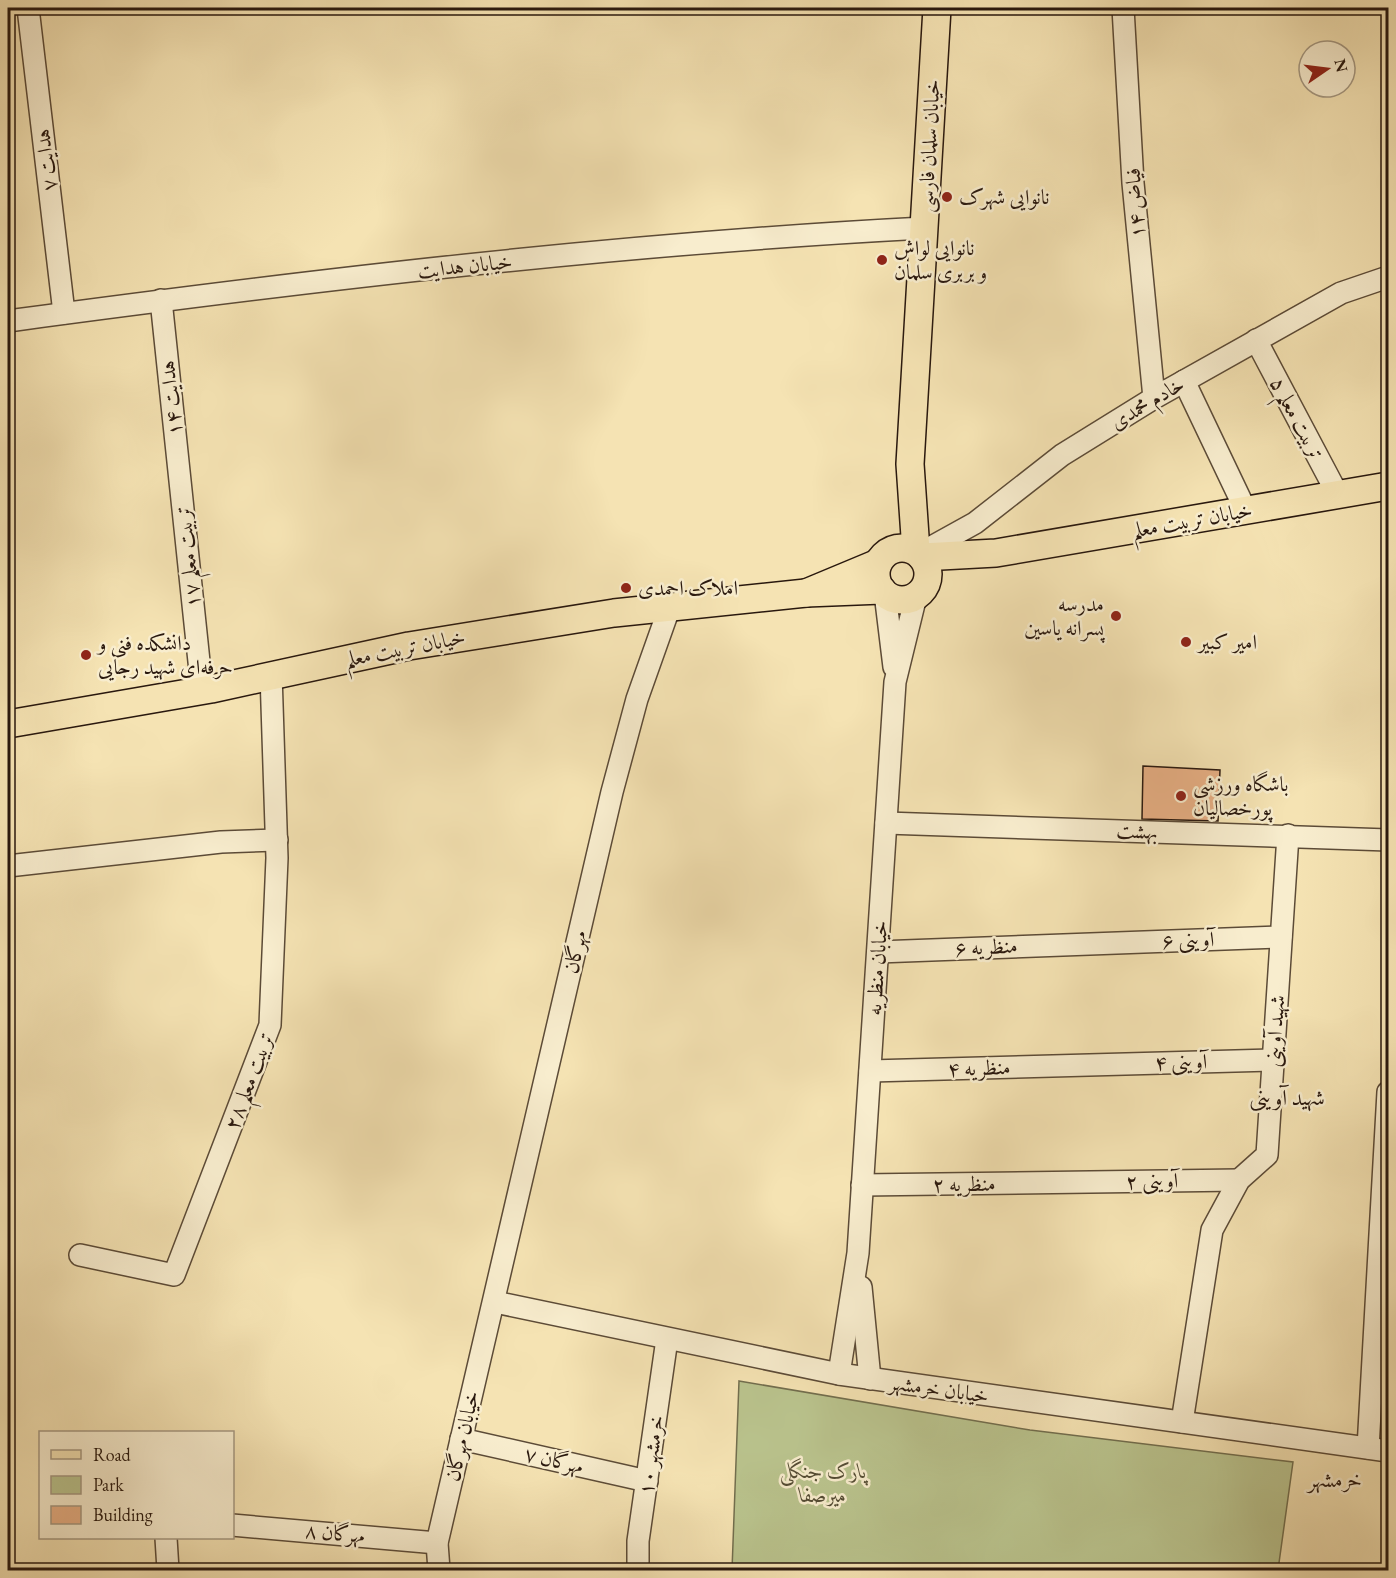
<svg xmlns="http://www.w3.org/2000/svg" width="1396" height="1578" viewBox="0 0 1396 1578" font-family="'EB Garamond',Amiri,serif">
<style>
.green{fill:#bac48e;stroke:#726e4e;stroke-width:1.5}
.building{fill:#e8b085;stroke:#29180e;stroke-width:1.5}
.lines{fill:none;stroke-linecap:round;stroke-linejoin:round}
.minor-casing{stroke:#5c4b37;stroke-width:24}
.major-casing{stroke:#29180e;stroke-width:30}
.minor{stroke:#f8edce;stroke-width:21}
.major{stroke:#f5e3b3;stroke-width:27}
.poi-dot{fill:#8f2418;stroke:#f8edce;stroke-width:2}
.labels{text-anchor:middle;stroke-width:5;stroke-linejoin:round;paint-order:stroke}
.street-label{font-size:21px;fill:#29180e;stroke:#f8edce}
.poi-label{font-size:21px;fill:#29180e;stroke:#f8edce;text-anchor:start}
.park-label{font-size:21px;font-style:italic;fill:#544c34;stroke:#f8edce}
.neighbourhood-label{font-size:22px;fill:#29180e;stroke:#f8edce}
</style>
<rect width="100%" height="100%" fill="#f5e3b3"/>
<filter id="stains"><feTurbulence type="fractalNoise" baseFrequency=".00333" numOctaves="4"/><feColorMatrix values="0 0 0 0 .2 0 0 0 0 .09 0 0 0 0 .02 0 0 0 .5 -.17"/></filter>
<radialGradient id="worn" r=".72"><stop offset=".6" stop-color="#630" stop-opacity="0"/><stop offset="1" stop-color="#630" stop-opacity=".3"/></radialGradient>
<!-- green -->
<polygon class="green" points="739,1381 1030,1430 1293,1462 1278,1570 732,1570"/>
<!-- building -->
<polygon class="building" points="1143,766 1220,770 1218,821 1142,819"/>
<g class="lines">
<!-- minor casing -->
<g class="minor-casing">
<g id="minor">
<polyline points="28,8 64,313"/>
<polyline points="1123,8 1133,183 1154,398"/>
<polyline points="161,300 202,690"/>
<path d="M8,321c304,-41 609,-77 916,-93"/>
<polyline points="1256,340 1338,495"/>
<polyline points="1184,381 1246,511"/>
<polyline points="919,554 975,523 1062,455 1154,398 1341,293 1388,277"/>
<polyline points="885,593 894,667"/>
<polyline points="886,823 1388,840"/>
<polyline points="8,866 221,842 277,840"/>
<polyline points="878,952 1281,937"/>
<polyline points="870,1071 1272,1060"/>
<polyline points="862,1185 1239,1180"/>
<polyline points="80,1255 174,1275 270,1025 277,858 271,674"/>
<polyline points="861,1287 870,1379"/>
<polyline points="495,1302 839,1374 1388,1451"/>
<polyline points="839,1374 858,1253 895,682 916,596"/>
<polyline points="1182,1422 1212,1230 1239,1180 1267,1155 1288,835"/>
<polyline points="461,1439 647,1481"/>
<polyline points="1368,1448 1388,1092"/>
<polyline points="232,1525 437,1543"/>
<polyline points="166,1538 168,1570"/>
<polyline points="439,1570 437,1543 612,792 637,699 670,606"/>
<polyline points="638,1570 638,1541 667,1339"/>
</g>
</g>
<!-- major casing -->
<g class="major-casing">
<g id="major">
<circle cx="902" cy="574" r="26"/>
<polyline points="916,551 910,464 937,8"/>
<polyline points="922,557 996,553 1388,486"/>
<polyline points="878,563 806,593 882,590"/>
<polyline points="8,724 211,689 409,646 614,613 806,593"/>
</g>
</g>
<!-- minor -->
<use href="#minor" class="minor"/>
<!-- major -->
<use href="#major" class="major"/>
</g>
<!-- markers -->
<g class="poi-dot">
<circle cx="947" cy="197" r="6"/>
<circle cx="882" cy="260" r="6"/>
<circle cx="626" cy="588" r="6"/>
<circle cx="1116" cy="616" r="6"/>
<circle cx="1186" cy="642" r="6"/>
<circle cx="86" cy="655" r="6"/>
<circle cx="1181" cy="796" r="6"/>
</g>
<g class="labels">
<!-- street labels -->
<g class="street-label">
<text transform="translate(929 146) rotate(-87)" y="7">خیابان سلمان فارسی</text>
<text transform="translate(46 160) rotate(-97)" y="7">هدایت ۷</text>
<text transform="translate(1135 203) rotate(-94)" y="7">فیاض ۱۴</text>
<text transform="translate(465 266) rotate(-6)" y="7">خیابان هدایت</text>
<text transform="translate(171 398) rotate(-96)" y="7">هدایت ۱۴</text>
<text transform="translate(1147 403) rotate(-31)" y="7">خادم محمدی</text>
<text transform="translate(1297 418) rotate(62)" y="7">تربیت معلم ۵</text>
<text transform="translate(1192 520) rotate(-10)" y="7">خیابان تربیت معلم</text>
<text transform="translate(188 557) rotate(-96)" y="7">تربیت معلم ۱۷</text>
<text transform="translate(405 648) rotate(-11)" y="7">خیابان تربیت معلم</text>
<text transform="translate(1137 831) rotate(2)" y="7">بهشت</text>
<text transform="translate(1188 940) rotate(-2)" y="7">آوینی ۶</text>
<text transform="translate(986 947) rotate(-3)" y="7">منظریه ۶</text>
<text transform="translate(575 952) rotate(-77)" y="7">مهرگان</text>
<text transform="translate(877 968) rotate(-86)" y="7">خیابان منظریه</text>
<text transform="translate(1275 1031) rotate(-86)" y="7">شهید آوینی</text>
<text transform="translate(1181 1062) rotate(-1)" y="7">آوینی ۴</text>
<text transform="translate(979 1068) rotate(-2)" y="7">منظریه ۴</text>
<text transform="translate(249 1081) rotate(-69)" y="7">تربیت معلم ۲۸</text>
<text transform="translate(1152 1181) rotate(-1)" y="7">آوینی ۲</text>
<text transform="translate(964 1184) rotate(-1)" y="7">منظریه ۲</text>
<text transform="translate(939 1389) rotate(8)" y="7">خیابان خرمشهر</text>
<text transform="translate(462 1436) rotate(-77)" y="7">خیابان مهرگان</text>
<text transform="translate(651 1455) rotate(-82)" y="7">خرمشهر ۱۰</text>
<text transform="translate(554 1460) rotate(13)" y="7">مهرگان ۷</text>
<text transform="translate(335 1533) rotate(5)" y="7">مهرگان ۸</text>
</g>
<!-- poi labels -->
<g class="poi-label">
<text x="959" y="204">نانوایی شهرک</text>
<text x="894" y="255">نانوایی لواش<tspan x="894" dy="24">و بربری سلمان</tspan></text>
<text x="638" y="595">املاک احمدی</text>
<text x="1104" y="611" text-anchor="end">مدرسه<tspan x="1104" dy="24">پسرانه یاسین</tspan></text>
<text x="1198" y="649">امیر کبیر</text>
<text x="98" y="650">دانشکده فنی و<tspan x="98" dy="24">حرفه‌ای شهید رجایی</tspan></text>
<text x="1193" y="791">باشگاه ورزشی<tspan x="1193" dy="24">پورخصالیان</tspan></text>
</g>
<!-- park labels -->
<g class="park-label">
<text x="823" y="1478">پارک جنگلی<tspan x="823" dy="24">میرصفا</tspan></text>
</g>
<!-- neighbourhood labels -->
<g class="neighbourhood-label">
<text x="1287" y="1105">شهید آوینی</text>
<text x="1335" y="1487">خرمشهر</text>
</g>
</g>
<!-- margin -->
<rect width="1396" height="1578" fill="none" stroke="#f5e3b3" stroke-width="30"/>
<rect x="9" y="9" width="1378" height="1560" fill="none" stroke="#29180e" stroke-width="3"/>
<rect x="15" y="15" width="1366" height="1548" fill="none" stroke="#29180e" stroke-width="1.5"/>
<!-- legend -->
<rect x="39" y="1431" width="195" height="108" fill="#f8edce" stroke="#a59881" stroke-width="1.5"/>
<rect x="51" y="1450" width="30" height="9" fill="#f5e3b3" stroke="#a59881" stroke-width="1.5"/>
<text x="93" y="1461" font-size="18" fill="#29180e">Road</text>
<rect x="51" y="1476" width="30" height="18" fill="#bac48e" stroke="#a59881" stroke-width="1.5"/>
<text x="93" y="1491" font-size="18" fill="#29180e">Park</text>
<rect x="51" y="1506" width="30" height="18" fill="#e8b085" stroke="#a59881" stroke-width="1.5"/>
<text x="93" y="1521" font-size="18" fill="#29180e">Building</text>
<!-- north arrow -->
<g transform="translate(1327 69) rotate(76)"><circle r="28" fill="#f8edce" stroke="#a59881" stroke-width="1.5"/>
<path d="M0-4.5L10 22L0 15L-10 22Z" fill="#8f2418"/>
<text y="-9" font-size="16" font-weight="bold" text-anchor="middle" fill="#29180e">N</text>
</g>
<rect width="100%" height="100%" filter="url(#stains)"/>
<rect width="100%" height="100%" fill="url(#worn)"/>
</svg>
